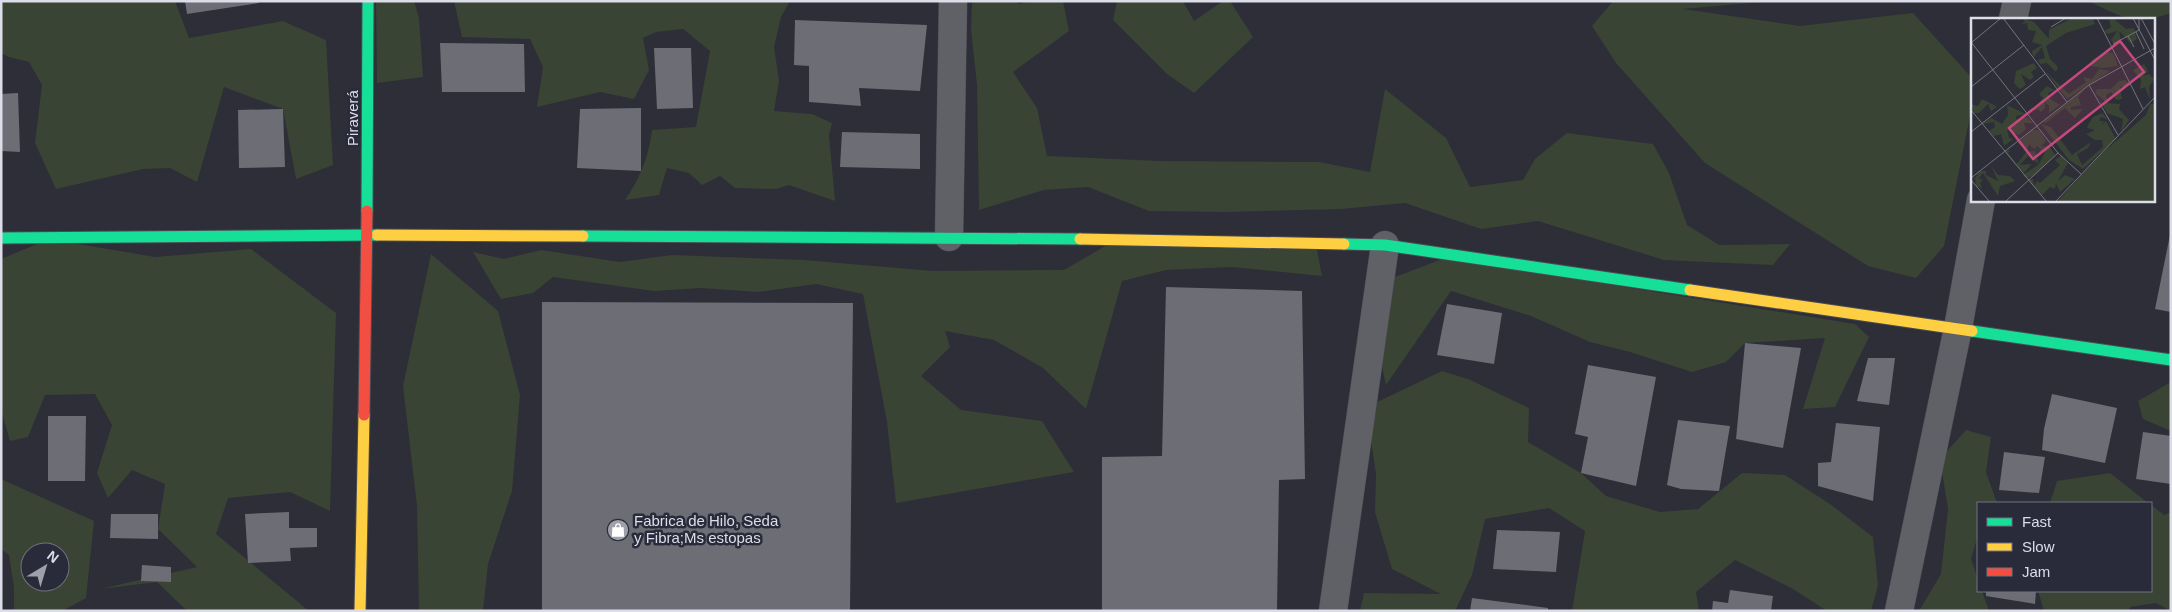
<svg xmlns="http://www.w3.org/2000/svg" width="2172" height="612" viewBox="0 0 2172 612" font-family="Helvetica,sans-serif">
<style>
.green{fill:#394434;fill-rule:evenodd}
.building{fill:#6c6d75}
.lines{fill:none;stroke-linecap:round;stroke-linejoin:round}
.street-casing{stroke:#4a4b53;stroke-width:29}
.fast-casing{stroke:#4a4b53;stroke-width:13}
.slow-casing{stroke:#4a4b53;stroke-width:13}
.jam-casing{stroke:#4a4b53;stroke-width:13}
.street{stroke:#606067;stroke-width:28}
.fast{stroke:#16e098;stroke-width:11}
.slow{stroke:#ffcf43;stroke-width:11}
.jam{stroke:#f24e42;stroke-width:11}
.labels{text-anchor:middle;stroke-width:5;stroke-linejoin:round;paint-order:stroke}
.street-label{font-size:15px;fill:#dcdde8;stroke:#292b3b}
.poi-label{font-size:15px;fill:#dcdde8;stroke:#292b3b;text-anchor:start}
.inset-road{fill:none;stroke:#73747e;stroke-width:1}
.view{fill:#c8497e;fill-opacity:0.15;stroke:#c8497e;stroke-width:2.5}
.inset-edge{fill:none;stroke:#dcdde8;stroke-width:2.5}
</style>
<rect width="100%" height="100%" fill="#2d2e37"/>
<!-- green -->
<g class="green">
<polygon points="1,1 175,1 189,38 283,21 326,40 333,165 296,179 283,109 224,87 197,182 170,168 143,169 56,189 35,143 42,85 29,62 9,57 1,53"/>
<polygon points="376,1 414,1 419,18 423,77 377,83"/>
<path d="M454,1h336l-9,16 -7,30 5,34 -5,30 38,3 20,9 -3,12 6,66 -46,-16 -13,4 -41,-1 -15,-12 -18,9 -13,-12 -22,-5 -8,27 -34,5c15,-22 24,-44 27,-70l44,-3 14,-76 -27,-22 -27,3 -13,6 6,32 -15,29 -34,-7 -63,15 6,-40 -13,-28 -68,-2z"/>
<polygon points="972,1 1016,1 1019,4 1031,1 1063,1 1069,31 1013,72 1037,108 1047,156 1160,161 1319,162 1370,172 1385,89 1446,138 1470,187 1523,180 1535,159 1567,133 1653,144 1669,173 1687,225 1719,245 1790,244 1773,265 1664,260 1538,221 1481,229 1405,203 1341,209 1225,212 1149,211 1088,187 1044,190 979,210 977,85 971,29"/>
<polygon points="1117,1 1183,1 1194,21 1223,1 1230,1 1253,37 1194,93 1167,74 1113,20"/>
<polygon points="1613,1 1772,1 1683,9 1800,26 1913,13 1972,78 1972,106 1944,246 1916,278 1868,266 1705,163 1616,63 1592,26"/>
<path d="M2088,1h83v12c-36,13 -50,4 -83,-12z"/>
<polygon points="49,239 155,257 251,249 336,313 330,511 290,492 228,498 216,534 309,611 187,611 157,582 100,589 197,567 158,529 165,484 132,470 108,498 97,473 112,425 95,394 45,395 28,437 10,441 1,410 1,259"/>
<polygon points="1107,245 1316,245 1322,276 1232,267 1166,270 1122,281 1086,409 1043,368 994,340 945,331 950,347 921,376 961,410 1042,421 1074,472 896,503 887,422 863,294 816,284 758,292 701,288 654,291 553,277 533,293 501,299 473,252 504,259 541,250 620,262 672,255 804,260 933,271 1064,270"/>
<polygon points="431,254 498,311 520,395 512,491 488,564 483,611 419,611 417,506 403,386"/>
<polygon points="1445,258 1855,324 1869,337 1835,407 1803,409 1825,338 1745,343 1726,362 1692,372 1630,352 1590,342 1531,316 1451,291 1386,385 1379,352 1387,280"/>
<polygon points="1442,371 1468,379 1529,408 1528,442 1581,473 1606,496 1660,512 1698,509 1742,473 1785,475 1830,504 1873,537 1878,585 1871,611 1827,611 1793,589 1735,560 1696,592 1699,611 1572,611 1585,531 1549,508 1485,519 1472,575 1455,611 1360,611 1364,593 1441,594 1392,569 1375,512 1376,474 1370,434 1377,402"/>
<polygon points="2171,382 2171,431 2143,419 2138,401"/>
<polygon points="1966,430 1991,437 1986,472 1997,503 1978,503 1978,535 1971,559 1978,579 1978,591 1982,591 1989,611 1919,611 1941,574 1948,509 1940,459"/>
<polygon points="2110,473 2148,503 2050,503 2057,481"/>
<path d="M1,479l93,42 -8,77 -24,13h-48v-23l-5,-33 -8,-6zM30,552h30v30h-30z"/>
<polygon points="2151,505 2164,515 2171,512 2171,611 2156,603 2130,607 2129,611 2044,611 2038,591 2151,591"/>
</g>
<!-- building -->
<g class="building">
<polygon points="185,1 258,1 259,3 187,14"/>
<polygon points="795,20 927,25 920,91 859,88 861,106 809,102 809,66 794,65"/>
<polygon points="440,43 524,44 525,92 442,92"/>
<polygon points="654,48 691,48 693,108 657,109"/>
<polygon points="18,93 20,152 1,151 1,94"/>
<polygon points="641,108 641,171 577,168 580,109"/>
<polygon points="283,109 285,167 239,168 238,110"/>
<polygon points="842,132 920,134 920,169 840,167"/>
<polygon points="2170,235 2171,235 2171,312 2155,309"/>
<polygon points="1166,287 1302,291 1305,479 1279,480 1277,611 1102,611 1102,457 1162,456"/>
<polygon points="542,302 853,303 850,611 542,611"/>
<polygon points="1447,304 1502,313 1494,364 1437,355"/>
<polygon points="1745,343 1801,348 1783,448 1736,439"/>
<polygon points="1868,358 1895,358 1889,405 1857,401"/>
<polygon points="1588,365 1656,377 1636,486 1581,473 1588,437 1575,434"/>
<polygon points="2052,394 2117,408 2105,463 2042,450 2044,429"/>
<polygon points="48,416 86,416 85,481 48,481"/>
<polygon points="1678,420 1730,426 1719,491 1681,489 1667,485"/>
<polygon points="1836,423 1880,427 1873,501 1818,486 1818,463 1831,462"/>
<polygon points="2143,432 2171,436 2171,484 2136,479"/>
<polygon points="2004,452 2045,457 2039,493 1999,490"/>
<polygon points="289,512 289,528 317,528 317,547 290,548 291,561 248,563 245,514"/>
<polygon points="111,514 158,514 158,539 110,538"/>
<polygon points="1497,530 1560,532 1556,572 1493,569"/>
<polygon points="142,565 171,567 171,582 141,581"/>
<polygon points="1730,590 1773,596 1771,611 1712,611 1713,601 1728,603"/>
<polygon points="1986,591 2036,591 2035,604 1986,596"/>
<polygon points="1472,598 1548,608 1548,611 1470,611"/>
</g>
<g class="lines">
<!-- street casing -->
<g class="street-casing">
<g id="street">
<polyline points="2013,19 2017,1"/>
<polyline points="949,237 953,1"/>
<polyline points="1333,611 1385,245"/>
<polyline points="1899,611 1958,328 1981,200"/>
</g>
</g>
<!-- fast casing -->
<g class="fast-casing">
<g id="fast">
<polyline points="367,211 368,1"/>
<polyline points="583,236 1080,239"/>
<polyline points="1,238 377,235"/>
<polyline points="1344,244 1385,245 1690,290"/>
<polyline points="1972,331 2171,360"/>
</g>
</g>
<!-- slow casing -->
<g class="slow-casing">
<g id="slow">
<polyline points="377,235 583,236"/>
<polyline points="1080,239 1344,244"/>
<polyline points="1690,290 1972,331"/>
<polyline points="360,611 364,415"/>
</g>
</g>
<!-- jam casing -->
<g class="jam-casing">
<polyline id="jam" points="364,415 367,211"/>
</g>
<!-- street -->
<use href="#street" class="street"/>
<!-- fast -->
<use href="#fast" class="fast"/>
<!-- slow -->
<use href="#slow" class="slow"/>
<!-- jam -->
<use href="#jam" class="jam"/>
</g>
<!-- icons -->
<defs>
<g id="shop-disc" transform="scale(1.125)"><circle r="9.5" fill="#9fa0aa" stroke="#292b3b"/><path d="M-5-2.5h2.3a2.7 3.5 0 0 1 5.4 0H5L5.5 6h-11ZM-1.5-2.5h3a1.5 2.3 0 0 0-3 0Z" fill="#fff"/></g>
</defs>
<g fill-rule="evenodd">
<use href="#shop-disc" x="618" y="530"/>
</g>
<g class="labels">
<!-- street labels -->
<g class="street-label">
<text transform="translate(353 118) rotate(-90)" y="5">Piraverá</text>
</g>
<!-- poi labels -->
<g class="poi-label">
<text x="634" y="526">Fabrica de Hilo, Seda<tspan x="634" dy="17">y Fibra;Ms estopas</tspan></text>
</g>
</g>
<!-- overview -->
<g transform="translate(1971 18)">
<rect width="184" height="184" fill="#2d2e37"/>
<path d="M51,0l12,4 15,17v-9l23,-12h21l2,6 -29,9 -20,13 4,13 8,8 -2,5 -9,-9 -7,1 -2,-4 7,-2 -3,-11 -9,11 -1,-7 10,-6 -10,-3 4,-11 -8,-1 -1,-7 -6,2 4,-4zM142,0l13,11 8,-1 3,11 -6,4 -12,-12 2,9 -6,5 -4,-5 6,-9 -9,3 -4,-3 7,-4 -2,-7zM134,34l-7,7 9,-7 6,1 5,13 -15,2 -12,-2 1,-6zM63,45l3,5 -6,4 3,5 -4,3 -9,-6 5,11 -6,4 -6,-6 2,-12zM173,46l4,7 -5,5 6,-2 5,5 -5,8 1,13 -5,-13 -5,2 1,-9 -8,-10zM128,51l11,2 -43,28 -22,-28 24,23 17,-12 -3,-5 9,2zM155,62l3,6 -9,1 2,12 -6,1 -5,-8 -5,3 2,8 12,1 -1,5 10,11 -8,12 2,-13 -16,-6 -5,-9 3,-3 -10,-8 2,-4h14l8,-8zM76,68l7,4 -6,3 2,6 10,6 -11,8v-7l-4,-4v6l-4,4 -3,-3 -4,2 -2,-1 11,-12 -4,-4zM115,70l-8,9 3,8 -10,2v3l12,-1 -8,9 -10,-10 -19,15 -3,-1zM11,81l12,6 3,2 -6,4 -3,-7 -9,9h-5l-3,-9 7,2zM179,86h5v97h-97l42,-46 46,-40zM36,87l19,9 -10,2 1,5 10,-4 6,6h-9l2,6 -7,6 -12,-5 2,8 4,1 -9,7 -3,-12 -7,2 -5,-5 6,-4 -1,-5 -12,2 9,-6 11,6 6,-9zM131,95l7,7 -8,-3 -2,4h5l-2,4 4,-4 10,18 -33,30 -14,-9 -28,-36 10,3 21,28 19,-13 -3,6 -11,6 5,11 21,-18 -1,-7h-7l-9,-6 9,-4 -8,-2 1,-3 5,-8zM61,112h7l7,11 -5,5 9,1 5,8 -21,21 -8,2 -3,-3 16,-11 -11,-8 -8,9 12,-1 -8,9 -19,-21 6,-3 -3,4 9,11 9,-12 9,-1 4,13 6,-12 -7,2 3,-5 -4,-3 -3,3 -5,-5 -2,6 -9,-7zM90,138l7,7 -10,18 7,-6 10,4 -15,13 -4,-9 -1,6 -5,-2 -8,8 -14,-15 5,-1 1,7 3,-5 3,2 20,-18 -5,-5zM20,147l7,10 12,1 5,5 -15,5 -2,10 -15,-23 -4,5 4,2 -3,3 2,5 -6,-2 -1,-8 5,-7h6v4l12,6z" fill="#394434"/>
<path class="inset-road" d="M32,0l64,84M126,0l46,91M162,0l22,42M170,0l14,26M80,9l15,-9M165,14l8,17M0,24l87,111 23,21M0,25l30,-25M142,26l15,-8M163,29l-6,-11 11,-6v-12M118,67l29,50M0,69l53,-42M0,92l75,91M0,114l74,-58M0,160l118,-93 66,-37M0,162l18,21M35,183l52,-48M85,183l99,-104"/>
<path class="view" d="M149,23l24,31 -111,87 -24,-31z"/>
<rect width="184" height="184" class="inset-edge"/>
</g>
<!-- border -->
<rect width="2172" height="612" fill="none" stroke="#dcdde8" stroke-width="5"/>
<!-- legend -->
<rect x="1977" y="502" width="175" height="90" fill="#292b3b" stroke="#717280"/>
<rect x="1987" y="518" width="25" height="8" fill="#16e098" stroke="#717280"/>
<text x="2022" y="527" font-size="15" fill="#dcdde8">Fast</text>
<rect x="1987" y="543" width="25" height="8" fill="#ffcf43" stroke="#717280"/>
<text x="2022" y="552" font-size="15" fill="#dcdde8">Slow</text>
<rect x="1987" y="568" width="25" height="8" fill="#f24e42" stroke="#717280"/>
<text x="2022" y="577" font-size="15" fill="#dcdde8">Jam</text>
<!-- north arrow -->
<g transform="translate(45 567) rotate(38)"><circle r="24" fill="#292b3b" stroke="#717280"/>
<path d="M0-4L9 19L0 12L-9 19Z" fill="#9fa0aa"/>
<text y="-8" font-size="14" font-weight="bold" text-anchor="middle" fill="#dcdde8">N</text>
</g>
</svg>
